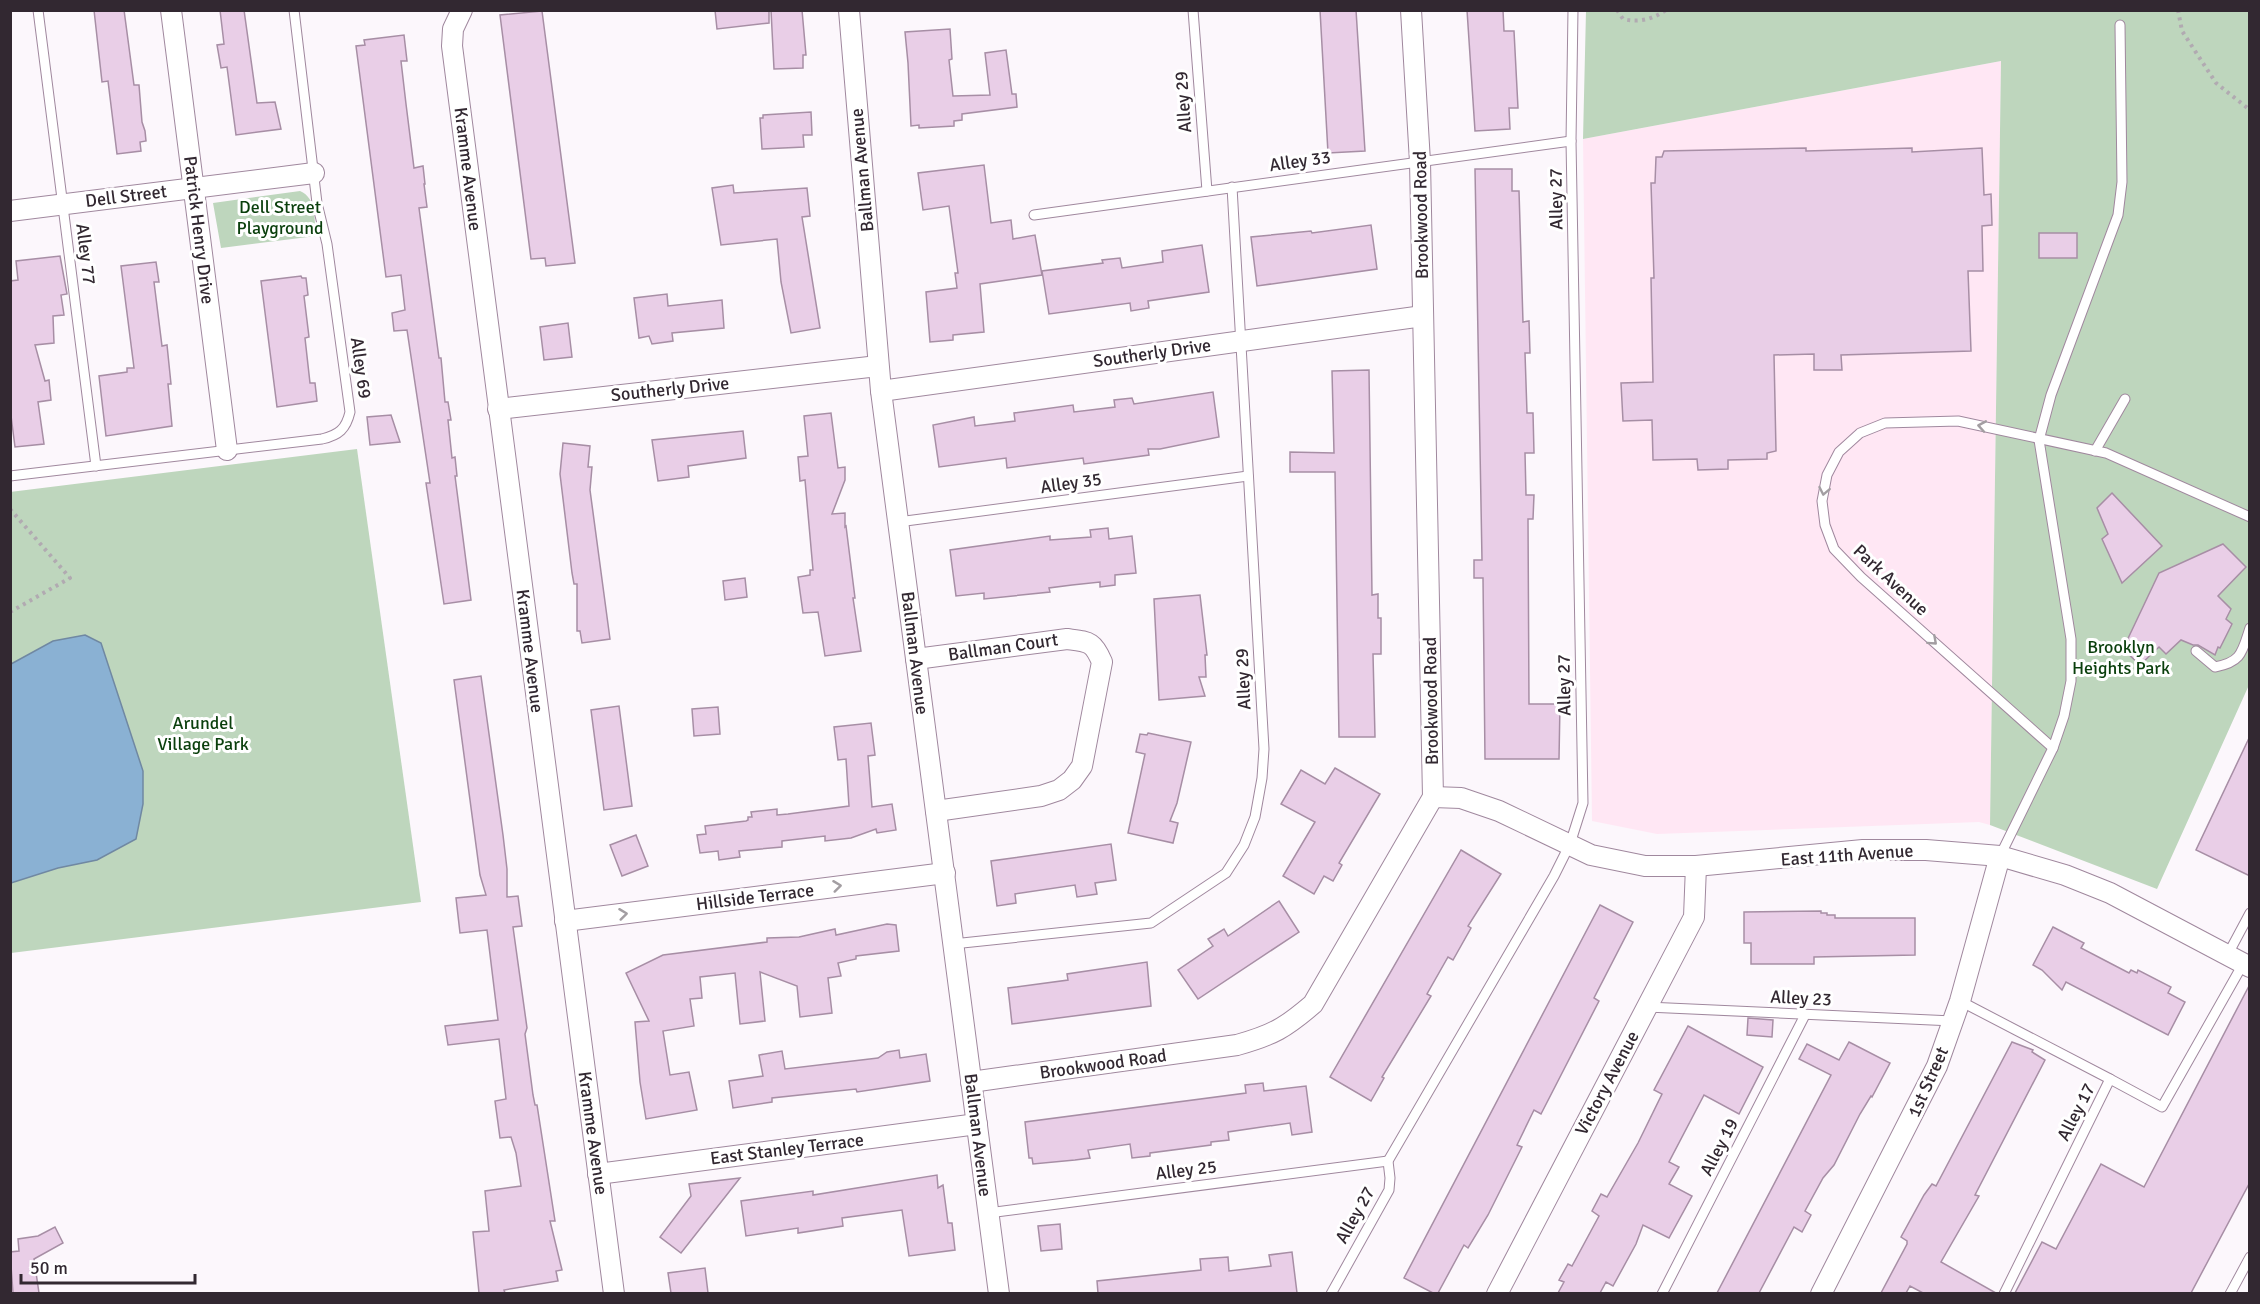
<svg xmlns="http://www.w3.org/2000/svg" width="2260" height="1304" viewBox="0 0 2260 1304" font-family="Signika,sans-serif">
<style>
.education{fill:#ffe7f4}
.green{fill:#bed6bd}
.water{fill:#8ab1d3;stroke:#7088a2;stroke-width:1.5}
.building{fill:#e9cee7;stroke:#a78ea5;stroke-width:1.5}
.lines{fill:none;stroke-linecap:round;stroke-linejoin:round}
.service-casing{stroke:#a0889e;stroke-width:11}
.minor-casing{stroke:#a0889e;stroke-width:22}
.path{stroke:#b1aab1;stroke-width:4;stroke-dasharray:3 4.5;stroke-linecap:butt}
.service{stroke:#fff;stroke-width:9}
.minor{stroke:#fff;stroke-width:20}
.oneway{stroke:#a39ea2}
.labels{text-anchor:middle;stroke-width:6;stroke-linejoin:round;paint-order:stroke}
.street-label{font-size:18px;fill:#322831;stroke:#fff}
.park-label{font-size:18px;fill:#0a3f0c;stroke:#fff}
</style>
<rect width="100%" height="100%" fill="#fcf7fc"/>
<!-- education -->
<polygon class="education" points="2001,61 1990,825 1979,822 1657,834 1592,821 1583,139"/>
<!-- green -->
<g class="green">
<polygon points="1586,11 2249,11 2249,685 2157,889 1990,825 2001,61 1583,139"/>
<path d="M300,191c17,7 14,29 16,45l-95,12 -8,-45z"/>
<polygon points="357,449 421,902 11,953 10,492"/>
</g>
<!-- water -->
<polygon class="water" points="85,635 101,643 143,771 143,804 136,839 97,860 58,868 11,883 11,664 53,641"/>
<!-- building -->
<g class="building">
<polygon points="94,10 124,10 134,85 139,85 142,122 145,131 146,141 140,142 141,151 117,154 108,81 102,82"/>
<polygon points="220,10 244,10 257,103 275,102 281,129 236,135 227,67 221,68 217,45 224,44"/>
<polygon points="715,10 769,10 769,23 717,29"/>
<polygon points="771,10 802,10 806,55 803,55 803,68 774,69"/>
<polygon points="1320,10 1356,10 1365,151 1328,153"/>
<polygon points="1467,10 1503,10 1504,31 1514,31 1518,108 1509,108 1510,129 1475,131"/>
<polygon points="542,11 575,263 546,266 545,258 531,259 500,15"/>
<polygon points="950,29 952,59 949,60 953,96 990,95 985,53 1006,50 1012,94 1016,94 1017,107 962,114 962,120 954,121 954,126 919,128 919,125 911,126 908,63 905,32"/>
<polygon points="404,35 407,61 401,61 406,104 414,168 423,166 425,184 424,184 427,207 419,208 439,358 441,358 445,402 448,402 451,420 448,420 452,458 455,457 457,476 455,476 471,600 444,604 426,483 430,483 407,330 394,331 392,313 405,310 401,275 386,277 356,46 365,45 364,40"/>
<polygon points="811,112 812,135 803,135 804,147 762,149 760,118 763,118 763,115"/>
<polygon points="1806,148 1806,151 1912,148 1912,152 1982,148 1984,195 1991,194 1992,225 1982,226 1983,271 1968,271 1971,351 1841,355 1842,370 1814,370 1814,354 1774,355 1776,451 1767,453 1767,459 1728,460 1728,469 1698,470 1697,459 1653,460 1652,420 1623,421 1621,383 1653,382 1651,278 1654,278 1651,183 1655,183 1656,157 1662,157 1664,151"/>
<polygon points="984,165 991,223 1011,220 1013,239 1035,235 1042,275 980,284 984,332 953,335 953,340 930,342 926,292 957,288 955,273 958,273 949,206 923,210 918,173"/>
<polygon points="1475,169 1512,169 1512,191 1519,191 1523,322 1529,321 1530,353 1525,353 1527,413 1533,413 1534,453 1525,453 1526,495 1534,495 1533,519 1528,519 1529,704 1560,704 1559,759 1485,759 1483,578 1474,578 1474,560 1482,560"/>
<polygon points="733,185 734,193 807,188 810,216 802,217 820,328 791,333 781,282 777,239 721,245 712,188"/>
<polygon points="1371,225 1377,269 1257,286 1251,237 1311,231 1312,233"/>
<rect x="2039" y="233" width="38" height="25"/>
<polygon points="1202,245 1209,292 1148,301 1149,308 1131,311 1130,303 1049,314 1042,271 1103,263 1102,260 1120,258 1122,268 1163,262 1162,251"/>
<polygon points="60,256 67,294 61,295 64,315 53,316 54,343 35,345 45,381 49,380 51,400 38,402 44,444 15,447 10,408 10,281 18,280 16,261"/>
<polygon points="156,262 159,282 154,282 162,346 167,345 171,384 168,384 172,426 106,436 99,376 127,372 127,368 134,368 121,266"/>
<polygon points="301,276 302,278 306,278 308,295 304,296 309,337 305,338 310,383 315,383 317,401 277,407 261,281"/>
<polygon points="667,294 668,306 722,300 724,328 672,333 673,341 652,344 649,336 639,338 634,298"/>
<polygon points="568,323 572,357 544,360 540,327"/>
<polygon points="1369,370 1372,595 1378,594 1378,618 1381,618 1381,654 1373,654 1375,737 1339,737 1335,472 1290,472 1290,452 1334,453 1332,371"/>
<polygon points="1213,392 1219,437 1160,449 1148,449 1149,455 1084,464 1083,458 1007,468 1006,458 939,467 933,425 974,417 975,426 1015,421 1014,413 1037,410 1073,405 1074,412 1115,407 1114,400 1132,398 1134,404"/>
<polygon points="831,413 838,468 845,467 845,480 832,514 845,513 845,527 846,526 855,598 853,598 861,651 825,656 818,612 803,613 798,577 810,575 810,570 813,570 805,480 800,481 798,457 808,456 804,416"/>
<polygon points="391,415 400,442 370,445 367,417"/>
<polygon points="743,431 746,458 688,466 689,477 658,481 652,440"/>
<polygon points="563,443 590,446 588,467 592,467 590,490 610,639 582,643 580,631 577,631 577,584 574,584 572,573 560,474"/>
<polygon points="2112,493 2162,546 2122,583 2102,539 2108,534 2097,508"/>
<polygon points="1108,528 1109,539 1132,536 1136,573 1115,575 1115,585 1100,587 1100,582 1072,585 1049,588 1050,592 984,599 984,593 956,596 950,550 1050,536 1050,540 1091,537 1090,530"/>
<polygon points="2223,544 2246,567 2218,596 2231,609 2226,619 2232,624 2220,648 2218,647 2215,655 2198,645 2193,645 2181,640 2166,654 2159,647 2140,665 2123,649 2159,573"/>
<polygon points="745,578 747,597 725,600 723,581"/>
<polygon points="1200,595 1207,655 1205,655 1206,677 1199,677 1205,696 1159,700 1154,599"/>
<polygon points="481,676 503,835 507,869 507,897 518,896 522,926 513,927 527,1028 525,1034 533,1095 535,1105 537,1105 555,1221 550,1221 562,1270 556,1271 558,1281 504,1290 505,1293 479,1293 473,1232 489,1231 485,1191 521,1186 516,1153 511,1137 500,1138 495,1101 506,1099 499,1039 448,1045 445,1026 498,1020 487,930 460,933 456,898 486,895 480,875 454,680"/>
<polygon points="619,706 632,806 604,810 591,710"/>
<polygon points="718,707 720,734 694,736 692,709"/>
<polygon points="871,723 875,755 868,756 872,807 892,804 896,830 877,833 876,829 851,838 825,841 825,836 782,841 782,847 739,851 740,857 719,860 718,851 700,853 697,835 706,834 705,826 746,821 748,820 748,817 752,817 751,812 777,809 777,815 788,814 849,806 846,759 838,760 834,727"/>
<polygon points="1148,733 1191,742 1177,803 1170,821 1178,823 1173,843 1128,833 1145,754 1136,752 1140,734 1147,735"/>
<polygon points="2250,736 2250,876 2196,850"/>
<polygon points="1335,768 1380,794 1339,863 1342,865 1333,881 1324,876 1314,894 1283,876 1315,822 1281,804 1301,770 1325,784"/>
<polygon points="636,835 648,866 622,876 610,845"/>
<polygon points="1111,844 1116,880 1095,883 1097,894 1077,897 1075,885 1015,894 1016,903 997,906 991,861"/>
<polygon points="1461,850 1501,874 1468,926 1471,928 1453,960 1448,957 1427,994 1431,996 1382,1077 1384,1078 1371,1101 1330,1077"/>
<polygon points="1279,901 1299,932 1198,999 1178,970 1213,946 1208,939 1224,929 1228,936"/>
<polygon points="1600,905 1633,922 1594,998 1599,1001 1541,1114 1534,1110 1517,1145 1522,1147 1488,1215 1468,1248 1464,1245 1438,1293 1433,1293 1404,1278"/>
<polygon points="1821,911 1821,913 1827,913 1827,915 1835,915 1835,918 1915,918 1915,955 1814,957 1814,964 1751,964 1751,943 1744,943 1744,912"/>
<polygon points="887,924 896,925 899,951 856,956 856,959 838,963 841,976 828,978 832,1013 800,1017 797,986 760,972 765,1021 740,1024 735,973 700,977 702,998 690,999 694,1026 663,1031 670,1075 689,1072 697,1110 646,1119 640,1082 635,1022 649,1021 626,973 663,955 767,942 767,938 799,937 835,929 836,935"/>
<polygon points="2053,927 2084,943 2081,948 2106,961 2129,973 2131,970 2137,973 2138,970 2171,987 2168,993 2185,1002 2168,1035 2066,982 2062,990 2042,970 2033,965"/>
<polygon points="1147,962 1151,1006 1012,1024 1008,988 1068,980 1067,974"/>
<polygon points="2250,984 2250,1182 2191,1293 2015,1293 2042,1242 2056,1249 2101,1164 2144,1187"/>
<polygon points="1748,1018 1773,1020 1772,1037 1747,1035"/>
<polygon points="1688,1026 1763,1067 1739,1114 1704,1095 1669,1162 1679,1167 1669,1184 1692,1196 1669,1238 1643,1225 1636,1244 1613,1286 1606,1282 1600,1293 1558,1293 1564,1282 1559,1280 1568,1264 1572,1266 1599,1216 1592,1211 1601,1194 1607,1197 1638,1143 1662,1094 1654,1090"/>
<polygon points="1849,1042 1890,1063 1872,1097 1871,1096 1860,1114 1834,1165 1823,1178 1805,1211 1811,1215 1802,1232 1794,1227 1759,1293 1717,1293 1831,1075 1799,1059 1807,1044 1839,1060"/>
<polygon points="2012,1042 2033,1050 2032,1052 2045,1060 1975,1195 1979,1196 1941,1262 1996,1293 1923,1293 1910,1286 1906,1293 1881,1293 1907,1244 1907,1241 1901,1237 1924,1195 1932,1184 1936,1186"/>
<polygon points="899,1050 900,1058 926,1054 930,1081 857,1092 856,1089 772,1098 772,1102 733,1108 729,1081 763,1076 759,1055 782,1051 785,1069 878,1058 887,1052"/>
<polygon points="1263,1083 1264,1091 1306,1086 1312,1132 1292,1135 1290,1123 1228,1132 1229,1140 1211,1142 1211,1145 1150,1153 1150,1156 1132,1158 1130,1144 1088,1150 1090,1158 1075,1160 1033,1164 1032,1158 1029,1158 1025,1122 1246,1093 1245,1085"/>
<polygon points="937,1175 938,1188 943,1185 948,1223 952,1223 955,1250 909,1256 902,1210 842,1218 843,1226 798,1233 798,1228 746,1236 741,1201 813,1191 813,1195"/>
<polygon points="740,1178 681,1253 660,1237 691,1196 689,1184"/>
<polygon points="1060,1224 1062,1249 1041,1251 1038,1226"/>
<polygon points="55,1227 63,1243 34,1259 39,1293 13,1293 10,1252 19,1251 18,1239 38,1236"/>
<polygon points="1292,1252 1297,1293 1098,1293 1097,1281 1201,1270 1200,1259 1228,1257 1229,1271 1271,1266 1269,1255"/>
<polygon points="705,1268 708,1293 671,1293 668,1273"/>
</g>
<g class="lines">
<!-- service casing -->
<g class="service-casing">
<g id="service">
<polyline points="38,10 96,466"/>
<polyline points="1193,10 1207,191"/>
<polyline points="1034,215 1571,141"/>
<polyline points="2095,451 2125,399"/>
<path d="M10,476l312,-37c17,-4 24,-10 28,-27l-23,-168 -10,-41 -23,-193"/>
<polyline points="898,522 1248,476"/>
<path d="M2196,651l19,16c27,-5 27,-15 35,-39"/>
<polyline points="2053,748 1861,577 1834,549 1825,525 1822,501 1827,475 1839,452 1860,433 1885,423 1958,421 2106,453 2250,517"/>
<polyline points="2000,856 2053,748 2064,716 2071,681 2071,639 2039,440 2051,395 2118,215 2122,182 2120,25"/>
<polyline points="953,944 1151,923 1226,873 1244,845 1255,817 1262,778 1264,749 1232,187"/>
<polyline points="2227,956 2250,913"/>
<polyline points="1960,1001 2110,1079"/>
<polyline points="1647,1007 1953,1021"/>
<polyline points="988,1213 1388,1161"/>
<polyline points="1331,1294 1389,1190 1390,1178 1388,1161 1554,876 1570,844 1583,803 1571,141 1573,10"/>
<polyline points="1662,1294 1805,1015"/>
<polyline points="2004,1294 2110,1079 2162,1107 2243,964"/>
<polyline points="2230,1294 2250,1257"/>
</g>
</g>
<!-- minor casing -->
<g class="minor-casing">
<g id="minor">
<polyline points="171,10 227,450"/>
<polyline points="462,10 453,29 452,46 614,1294"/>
<polyline points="849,10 881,391 999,1294"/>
<polyline points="10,211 314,173"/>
<polyline points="881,391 1423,316"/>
<polyline points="498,409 878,366"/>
<path d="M916,659l151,-20c22,3 26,2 35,23l-20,104 -10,14 -13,10 -18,6 -105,15"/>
<polyline points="1433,797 1461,798 1499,811 1591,855 1645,866 1696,866 1863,850 1926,850 2000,856 2065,875 2110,893 2250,967"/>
<polyline points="565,921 945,873"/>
<path d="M971,1082l266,-37c36,-10 48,-17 76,-41l120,-207 -13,-635 -9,-152"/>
<polyline points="598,1174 977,1124"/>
<polyline points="1497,1294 1694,917 1696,866"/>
<polyline points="1821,1294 1937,1066 1960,1001 2000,856"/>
</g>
</g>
<!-- path -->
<g class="path">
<path d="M1617,10l6,9c16,4 30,0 43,-9"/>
<polyline points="2178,10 2182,31 2216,83 2250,110"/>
<polyline points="10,509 70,578 10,612"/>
</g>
<!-- service -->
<use href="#service" class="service"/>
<!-- minor -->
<use href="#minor" class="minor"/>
</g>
<!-- one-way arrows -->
<defs><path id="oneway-chevron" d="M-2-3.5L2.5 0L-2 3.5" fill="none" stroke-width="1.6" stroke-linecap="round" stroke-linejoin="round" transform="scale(1.5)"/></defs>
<g class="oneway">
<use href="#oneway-chevron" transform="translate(1982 426) rotate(-170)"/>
<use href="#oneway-chevron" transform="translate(1824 491) rotate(101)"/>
<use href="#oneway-chevron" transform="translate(1933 641) rotate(42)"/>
<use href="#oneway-chevron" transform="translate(837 886) rotate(-7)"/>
<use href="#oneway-chevron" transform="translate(623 914) rotate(-7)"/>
</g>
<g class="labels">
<!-- street labels -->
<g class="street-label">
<text transform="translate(1183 102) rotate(-94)" y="6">Alley 29</text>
<text transform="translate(1300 161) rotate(-8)" y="6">Alley 33</text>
<text transform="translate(468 169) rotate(83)" y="6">Kramme Avenue</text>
<text transform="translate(862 170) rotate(-95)" y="6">Ballman Avenue</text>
<text transform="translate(126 196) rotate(-7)" y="6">Dell Street</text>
<text transform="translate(1556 199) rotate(-91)" y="6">Alley 27</text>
<text transform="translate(1421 215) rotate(-91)" y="6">Brookwood Road</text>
<text transform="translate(199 230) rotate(83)" y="6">Patrick Henry Drive</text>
<text transform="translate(86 254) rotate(83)" y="6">Alley 77</text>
<text transform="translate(1152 353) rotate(-8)" y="6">Southerly Drive</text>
<text transform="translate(361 368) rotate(82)" y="6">Alley 69</text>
<text transform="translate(670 389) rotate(-6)" y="6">Southerly Drive</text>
<text transform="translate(1071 483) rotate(-8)" y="6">Alley 35</text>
<text transform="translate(1891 580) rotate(43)" y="6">Park Avenue</text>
<text transform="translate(1003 647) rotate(-8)" y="6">Ballman Court</text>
<text transform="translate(530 651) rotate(83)" y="6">Kramme Avenue</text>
<text transform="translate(915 653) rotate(83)" y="6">Ballman Avenue</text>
<text transform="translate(1243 679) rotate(-93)" y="6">Alley 29</text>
<text transform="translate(1564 685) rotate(-91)" y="6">Alley 27</text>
<text transform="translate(1431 701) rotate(-91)" y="6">Brookwood Road</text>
<text transform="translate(1847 855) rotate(-4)" y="6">East 11th Avenue</text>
<text transform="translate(755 897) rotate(-7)" y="6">Hillside Terrace</text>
<text transform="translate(1801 998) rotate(3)" y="6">Alley 23</text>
<text transform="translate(1103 1064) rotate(-8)" y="6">Brookwood Road</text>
<text transform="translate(1928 1082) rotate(-66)" y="6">1st Street</text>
<text transform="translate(1607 1083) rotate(-62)" y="6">Victory Avenue</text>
<text transform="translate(2076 1112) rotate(-63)" y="6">Alley 17</text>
<text transform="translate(593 1133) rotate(82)" y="6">Kramme Avenue</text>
<text transform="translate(978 1135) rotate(83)" y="6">Ballman Avenue</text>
<text transform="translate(1719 1147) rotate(-63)" y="6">Alley 19</text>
<text transform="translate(787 1149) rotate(-7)" y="6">East Stanley Terrace</text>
<text transform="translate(1186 1170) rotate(-7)" y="6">Alley 25</text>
<text transform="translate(1355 1215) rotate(-61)" y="6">Alley 27</text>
</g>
<!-- park labels -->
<g class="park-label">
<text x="280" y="213">Dell Street<tspan x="280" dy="21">Playground</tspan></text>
<text x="2121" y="653">Brooklyn<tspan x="2121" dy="21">Heights Park</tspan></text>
<text x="203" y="729">Arundel<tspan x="203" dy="21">Village Park</tspan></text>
</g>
</g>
<!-- border -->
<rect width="2260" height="1304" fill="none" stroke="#322831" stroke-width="24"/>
<!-- scale -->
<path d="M21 1274v9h174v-9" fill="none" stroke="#322831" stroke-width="3"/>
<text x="30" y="1274" font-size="18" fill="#322831" stroke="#ffffff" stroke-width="4.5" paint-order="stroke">50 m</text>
</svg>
